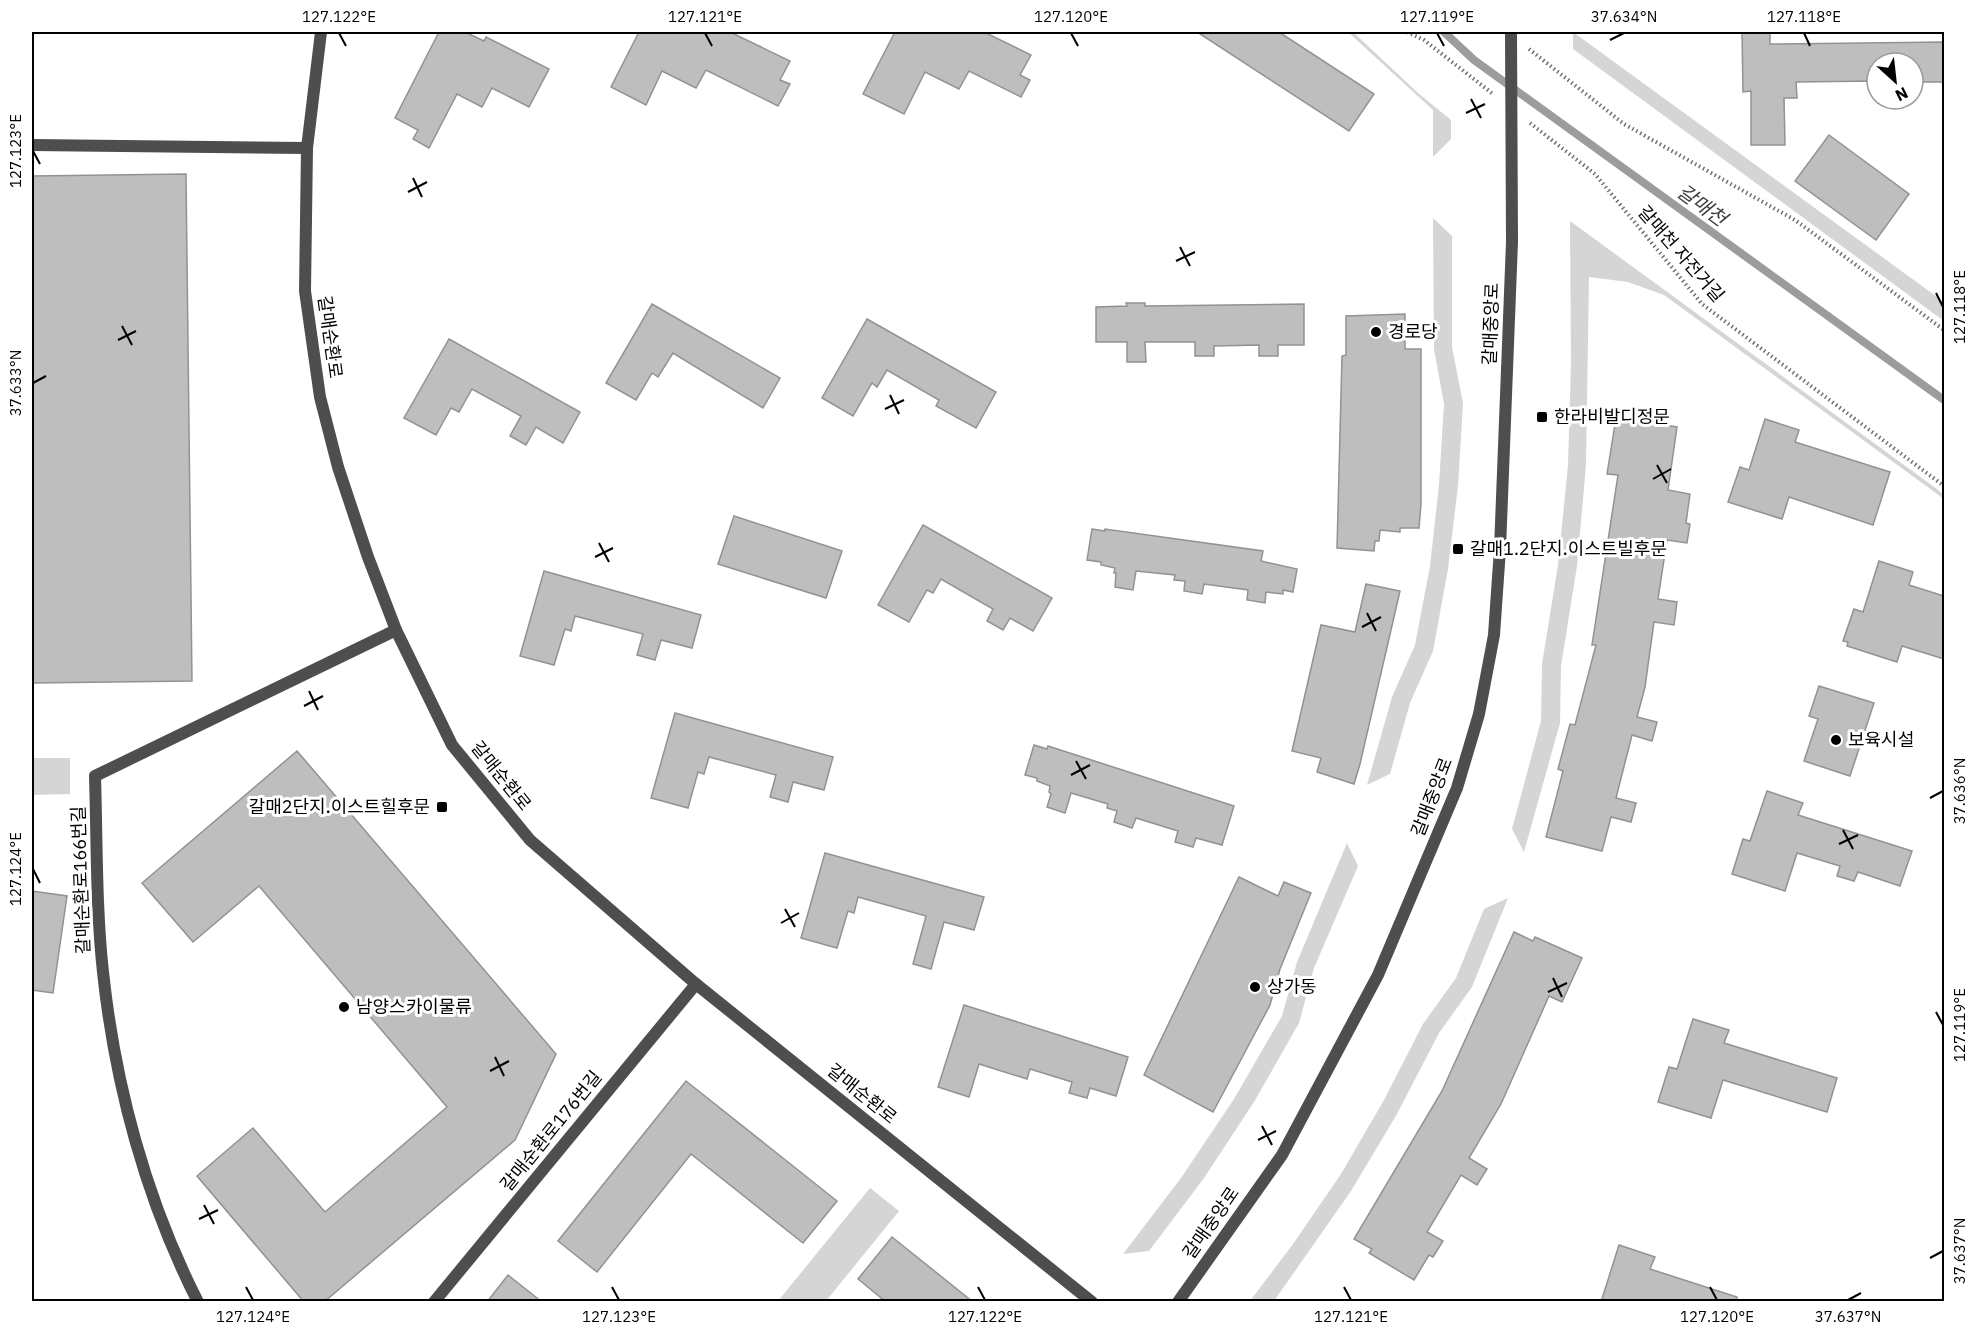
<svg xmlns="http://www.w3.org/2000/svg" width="1976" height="1333" viewBox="0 0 1976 1333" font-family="'IBM Plex Sans','Noto Sans KR',sans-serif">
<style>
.green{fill:#d5d5d5}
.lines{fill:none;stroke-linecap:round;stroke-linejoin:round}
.stream{stroke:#9c9c9c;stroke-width:8}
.building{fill:#bebebe;stroke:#929292;stroke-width:1.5}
.path{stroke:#707070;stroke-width:4;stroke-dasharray:1.5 3;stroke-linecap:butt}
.minor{stroke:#4e4e4e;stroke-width:12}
.tertiary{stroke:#4e4e4e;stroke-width:12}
.tertiary-bridge{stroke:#4e4e4e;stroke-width:12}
.ticks{fill:none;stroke:#000;stroke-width:2}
.poi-dot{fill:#000;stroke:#fff;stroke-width:2}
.labels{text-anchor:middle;stroke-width:6;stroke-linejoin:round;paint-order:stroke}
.street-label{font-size:18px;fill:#000;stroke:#fff}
.poi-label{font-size:18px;fill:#000;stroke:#fff;text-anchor:start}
.water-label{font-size:20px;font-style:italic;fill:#3d3d3d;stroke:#fff}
.neatline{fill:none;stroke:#000;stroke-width:2}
.ticks-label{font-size:15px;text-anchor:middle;fill:#000}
</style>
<rect width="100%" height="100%" fill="#fff"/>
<!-- green -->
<g class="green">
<polygon points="1348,32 1353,32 1418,93 1451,120 1451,139 1433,157 1433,110"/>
<polygon points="1573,32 1944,302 1944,321 1573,49"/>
<polygon points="1433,218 1452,236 1452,347 1463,403 1458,486 1448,569 1433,651 1410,703 1390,774 1367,785 1392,697 1415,645 1430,566 1439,485 1444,404 1434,349"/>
<polygon points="1570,221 1937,489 1944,495 1944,499 1664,295 1628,282 1589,277 1586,465 1577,566 1561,666 1560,723 1524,852 1512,829 1541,721 1542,664 1558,565 1568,465 1571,364"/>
<polygon points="32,758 70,758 70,794 32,795"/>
<polygon points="1347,843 1358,866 1314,968 1299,1023 1254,1102 1204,1178 1149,1251 1123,1254 1181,1178 1234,1099 1282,1016 1297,962"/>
<polygon points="1508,898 1472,987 1439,1033 1397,1114 1351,1191 1274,1301 1250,1301 1293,1244 1341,1174 1384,1100 1423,1024 1456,978 1484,909"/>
<polygon points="870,1188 899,1211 826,1301 778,1301"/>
</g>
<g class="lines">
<!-- stream -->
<polyline class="stream" points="1444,32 1474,60 1944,400"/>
</g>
<!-- building -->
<g class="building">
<polygon points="439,32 465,32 484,41 486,37 549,69 529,107 492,88 482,107 457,94 429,148 413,139 418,130 395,118"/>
<polygon points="639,32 730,32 790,61 780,80 790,84 778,106 706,70 696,88 662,71 646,105 611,87"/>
<polygon points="895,32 984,32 1031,55 1020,75 1030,80 1021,97 969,71 959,89 925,72 904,114 863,94"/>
<polygon points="1197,32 1279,32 1374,94 1349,131"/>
<polygon points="1742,32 1770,32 1770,44 1944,42 1944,82 1913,82 1913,63 1877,63 1877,83 1874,83 1874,81 1796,82 1797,98 1784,98 1785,145 1751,145 1751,91 1743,92"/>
<polygon points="1829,135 1909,194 1876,240 1795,181"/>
<polygon points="186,174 192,681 32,683 32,176"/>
<polygon points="1126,303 1145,303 1145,306 1304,304 1304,345 1278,345 1278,356 1259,356 1259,345 1214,346 1214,356 1195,356 1195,342 1145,342 1146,362 1127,362 1127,342 1096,342 1096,307 1127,306"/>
<polygon points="652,304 780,378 763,408 673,353 658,377 652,373 636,400 606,383"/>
<polygon points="1405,314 1405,349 1421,349 1421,504 1419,528 1400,528 1400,532 1380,530 1379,541 1375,541 1374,551 1337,548 1342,356 1346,355 1346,316"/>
<polygon points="867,319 996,392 976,428 936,406 939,400 887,370 877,387 872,383 853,416 822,398"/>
<polygon points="449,339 580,412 563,443 536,427 526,445 510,436 521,416 472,389 459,412 451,408 436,435 404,418"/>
<polygon points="1616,418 1677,427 1668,490 1690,494 1686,523 1690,524 1687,543 1667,540 1658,599 1677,602 1674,625 1654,622 1645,687 1637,717 1657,722 1652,741 1632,735 1616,798 1636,803 1631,822 1611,817 1602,851 1546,837 1563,771 1558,769 1570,724 1575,725 1596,645 1592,645 1618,475 1607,474"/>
<polygon points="1765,419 1799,430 1795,442 1890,472 1873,525 1789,497 1782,519 1728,502 1740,467 1749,470"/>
<polygon points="734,516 842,551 826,598 718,564"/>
<polygon points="923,525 1052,598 1033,631 1010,618 1003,630 987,621 993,609 941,579 933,593 927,590 909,622 878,605"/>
<polygon points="1092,529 1105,531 1105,529 1263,551 1261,561 1297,569 1293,592 1283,590 1283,594 1266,592 1265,603 1247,600 1248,590 1204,584 1202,594 1184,591 1185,581 1174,580 1175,575 1136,571 1133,590 1115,587 1116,573 1114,573 1115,568 1101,565 1101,562 1087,560"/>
<polygon points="1879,561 1913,572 1909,585 1944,596 1944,659 1902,646 1897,662 1847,646 1848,642 1843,641 1854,609 1863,612"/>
<polygon points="544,571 701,615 692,648 661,640 655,660 637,655 643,634 575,616 571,631 565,629 554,665 520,656"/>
<polygon points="1366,584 1400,591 1360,764 1354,784 1317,772 1321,758 1292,751 1321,625 1355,632"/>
<polygon points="1819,686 1874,703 1850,776 1804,761 1818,719 1809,716"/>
<polygon points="675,713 833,757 824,790 793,782 788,802 770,797 776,775 709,757 704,774 698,772 688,808 651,798"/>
<polygon points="1034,745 1047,749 1048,746 1234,806 1222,845 1196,838 1193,847 1175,842 1178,831 1136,818 1132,828 1114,822 1117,811 1107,808 1108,804 1071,793 1065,813 1047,807 1051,794 1049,792 1050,786 1037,781 1037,778 1025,775"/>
<polygon points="297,751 556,1054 515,1140 324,1302 304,1302 197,1176 253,1128 325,1212 447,1107 259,886 193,942 142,883"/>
<polygon points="1767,791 1803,803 1798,815 1912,851 1900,886 1858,872 1854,881 1837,876 1840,866 1797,853 1785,891 1732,874 1743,839 1750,841"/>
<polygon points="825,853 984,897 974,930 944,922 931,969 913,964 926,916 858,897 854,913 848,911 837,948 801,938"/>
<polygon points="1239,877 1278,896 1284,882 1311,893 1280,969 1270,1005 1213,1112 1144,1075"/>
<polygon points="32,891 67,896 53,993 32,990"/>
<polygon points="1514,932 1533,941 1535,937 1582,958 1562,1002 1549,996 1501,1104 1469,1158 1487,1169 1477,1185 1461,1175 1427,1232 1443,1241 1433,1257 1429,1255 1414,1280 1369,1253 1372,1249 1354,1239 1442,1091"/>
<polygon points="964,1005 1128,1057 1116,1096 1090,1088 1087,1098 1069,1093 1072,1082 1030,1069 1027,1079 979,1064 969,1097 938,1087"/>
<polygon points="1693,1019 1729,1030 1724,1043 1837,1078 1827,1112 1723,1080 1711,1118 1658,1102 1669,1067 1677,1069"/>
<polygon points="686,1081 837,1201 803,1243 691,1154 597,1272 558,1241"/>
<polygon points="892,1237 973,1302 886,1302 858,1279"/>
<polygon points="1619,1245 1655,1257 1650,1269 1737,1297 1737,1302 1601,1302"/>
<polygon points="508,1275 542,1302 487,1302"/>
</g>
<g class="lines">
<!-- path -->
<g class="path">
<polyline points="1407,32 1424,40 1493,94"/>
<polyline points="1529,49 1624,124 1795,220 1944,330"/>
<polyline points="1530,123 1595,174 1702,304 1944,486"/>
</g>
<!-- minor -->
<g class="minor">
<polyline points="32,145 307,148"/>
<path d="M198,1302c-52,-102 -83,-217 -95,-330 -7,-63 -6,-132 -8,-196l301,-146"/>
<polyline points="434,1302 696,984"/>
</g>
<!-- tertiary -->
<g class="tertiary">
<polyline points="321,32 307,148 305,291 320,397 338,467 368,557 396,630 452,745 530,840 696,984 1092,1302"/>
<polyline points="1178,1302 1282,1155 1378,975 1457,788 1479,714 1494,635 1500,549 1512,242"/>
</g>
<!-- tertiary-bridge -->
<polyline class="tertiary-bridge" points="1511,32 1512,242"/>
</g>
<!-- ticks -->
<path class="ticks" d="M339,33l7,13M705,33l7,13M1071,33l7,13M1437,33l7,13M1804,33l6,13M1610,40l14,-7M1471,99l10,19M1466,113l19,-9M33,151l7,13M413,178l9,19M408,192l19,-10M1180,247l10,19M1176,261l19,-9M1936,293l7,14M122,326l10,19M118,340l18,-9M33,383l13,-7M890,395l9,19M885,409l19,-9M1657,465l10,18M1653,479l18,-10M599,543l10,19M595,557l18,-9M1367,613l9,18M1362,627l19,-10M309,691l9,19M304,706l19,-10M1076,761l10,18M1071,775l19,-10M1930,798l13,-7M1843,830l10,19M1839,844l19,-9M33,869l7,14M785,909l10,18M781,923l18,-10M1553,978l9,19M1548,992l19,-9M1936,1012l7,13M495,1057l9,19M490,1071l19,-10M1262,1126l10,19M1258,1140l18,-9M204,1205l10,19M199,1219l19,-9M1930,1258l13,-7M246,1287l7,13M612,1287l7,13M978,1287l7,13M1344,1287l7,13M1710,1287l7,13M1848,1300l13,-7"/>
<!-- markers -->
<g class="poi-dot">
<circle cx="1376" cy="332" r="6"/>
<rect x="1536" y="411" width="12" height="12" rx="3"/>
<rect x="1452" y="543" width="12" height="12" rx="3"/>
<circle cx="1836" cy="740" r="6"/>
<rect x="436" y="801" width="12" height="12" rx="3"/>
<circle cx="1255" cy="987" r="6"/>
<circle cx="344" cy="1007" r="6"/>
</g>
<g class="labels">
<!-- street labels -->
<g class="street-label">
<text transform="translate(1681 254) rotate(49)" y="6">갈매천 자전거길</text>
<text transform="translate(1491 324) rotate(-88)" y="6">갈매중앙로</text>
<text transform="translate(330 337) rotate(82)" y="6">갈매순환로</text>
<text transform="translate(501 776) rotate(51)" y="6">갈매순환로</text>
<text transform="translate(1432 797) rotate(-69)" y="6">갈매중앙로</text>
<text transform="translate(81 880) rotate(-92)" y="6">갈매순환로166번길</text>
<text transform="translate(862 1094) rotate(39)" y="6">갈매순환로</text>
<text transform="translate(551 1131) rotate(-51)" y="6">갈매순환로176번길</text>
<text transform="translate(1211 1223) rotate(-55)" y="6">갈매중앙로</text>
</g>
<!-- poi labels -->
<g class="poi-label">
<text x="1388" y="338">경로당</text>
<text x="1554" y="423">한라비발디정문</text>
<text x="1470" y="555">갈매1.2단지.이스트빌후문</text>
<text x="1848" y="746">보육시설</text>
<text x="430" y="813" text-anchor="end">갈매2단지.이스트힐후문</text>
<text x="1267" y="993">상가동</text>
<text x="356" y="1013">남양스카이물류</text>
</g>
<!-- water labels -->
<g class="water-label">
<text transform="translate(1702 205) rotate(36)" y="7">갈매천</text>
</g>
</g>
<!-- border -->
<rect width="1976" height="1333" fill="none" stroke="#ffffff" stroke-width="66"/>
<!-- north arrow -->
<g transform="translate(1895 81) rotate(153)"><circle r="28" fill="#ffffff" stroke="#999999" stroke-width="1.5"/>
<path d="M0-4.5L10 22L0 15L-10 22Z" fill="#000000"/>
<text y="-9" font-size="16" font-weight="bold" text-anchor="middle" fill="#000000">N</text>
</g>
<rect x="33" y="33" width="1910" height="1267" class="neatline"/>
<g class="ticks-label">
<text x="339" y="22">127.122°E</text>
<text x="705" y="22">127.121°E</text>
<text x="1071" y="22">127.120°E</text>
<text x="1437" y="22">127.119°E</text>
<text x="1624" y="22">37.634°N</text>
<text x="1804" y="22">127.118°E</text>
<text transform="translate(16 151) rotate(-90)" y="5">127.123°E</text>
<text transform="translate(1960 307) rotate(-90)" y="5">127.118°E</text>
<text transform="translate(16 383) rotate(-90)" y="5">37.633°N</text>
<text transform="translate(1960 791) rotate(-90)" y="5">37.636°N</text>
<text transform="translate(16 869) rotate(-90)" y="5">127.124°E</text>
<text transform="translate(1960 1025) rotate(-90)" y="5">127.119°E</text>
<text transform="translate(1960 1251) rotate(-90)" y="5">37.637°N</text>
<text x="253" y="1322">127.124°E</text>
<text x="619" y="1322">127.123°E</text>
<text x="985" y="1322">127.122°E</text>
<text x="1351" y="1322">127.121°E</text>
<text x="1717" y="1322">127.120°E</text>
<text x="1848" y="1322">37.637°N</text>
</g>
</svg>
